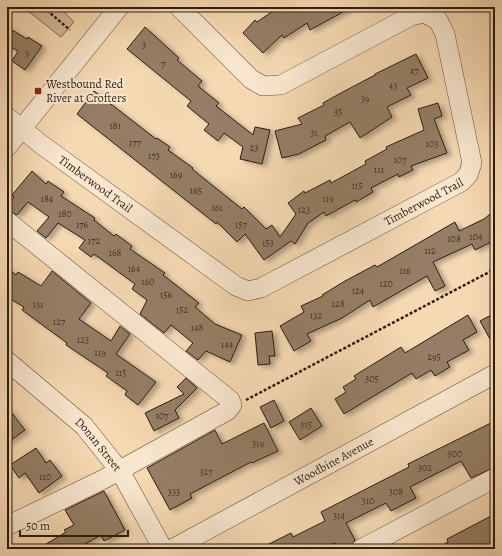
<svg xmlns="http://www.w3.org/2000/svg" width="502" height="556" viewBox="0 0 502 556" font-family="Alegreya,serif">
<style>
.green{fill:#d3b997;stroke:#806a54}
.building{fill:#957e65;stroke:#2d1c11;filter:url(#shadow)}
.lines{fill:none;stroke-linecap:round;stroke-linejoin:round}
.minor-casing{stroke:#5f4b3a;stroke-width:20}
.path{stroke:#2d1c11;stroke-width:2.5;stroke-dasharray:3 2;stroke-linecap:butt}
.minor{stroke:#f8e6ce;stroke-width:19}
.poi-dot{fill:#8f2418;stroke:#f8e6ce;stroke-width:1.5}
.labels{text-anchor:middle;stroke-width:4;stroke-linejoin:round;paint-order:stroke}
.number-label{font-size:10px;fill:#473426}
.poi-label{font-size:12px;fill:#2d1c11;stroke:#f8e6ce;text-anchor:start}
.street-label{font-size:12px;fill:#2d1c11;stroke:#f8e6ce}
</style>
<defs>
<filter id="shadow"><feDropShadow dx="4.5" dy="2.5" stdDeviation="2" flood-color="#0004"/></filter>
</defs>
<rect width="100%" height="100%" fill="#f5d9b3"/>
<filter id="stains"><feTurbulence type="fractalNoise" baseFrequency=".005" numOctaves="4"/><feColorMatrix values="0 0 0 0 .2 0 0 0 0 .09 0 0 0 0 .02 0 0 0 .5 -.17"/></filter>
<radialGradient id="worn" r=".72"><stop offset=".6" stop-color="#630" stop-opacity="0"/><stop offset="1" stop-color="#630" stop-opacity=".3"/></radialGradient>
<!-- green -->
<polygon class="green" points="23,7 59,7 74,22 61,37"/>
<!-- building -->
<g class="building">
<polygon points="279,7 352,7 310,30 307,23 284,38 282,35 263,53 243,33 255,20 257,22"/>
<polygon points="7,27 27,39 28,37 42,46 25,70 12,61 18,51 7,45"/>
<polygon points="145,27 179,58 177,60 202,81 198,86 219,103 216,106 253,135 255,127 270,130 262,164 240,159 243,147 224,133 218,141 204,130 209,124 187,106 191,101 127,49"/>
<polygon points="416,54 428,78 407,88 411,95 387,107 392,117 360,138 350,122 325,136 326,140 299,154 282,158 275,131 302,124 298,118 324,105 323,103 339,94 375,75 375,74"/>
<polygon points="94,91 156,139 157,138 170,147 168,150 193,168 192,169 242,209 244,207 266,229 272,225 280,237 296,214 288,203 304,191 305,193 330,180 331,183 366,164 365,161 387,149 386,147 424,130 418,109 438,103 442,116 434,119 447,153 411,166 413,170 399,177 398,174 371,188 373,192 356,202 355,200 326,216 324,212 308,223 295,244 291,241 264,260 245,234 237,242 217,222 216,224 77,114"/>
<polygon points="32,171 46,184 48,181 64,192 61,196 95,218 94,220 114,236 116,234 132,246 130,249 165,273 163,275 199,303 195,307 215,324 242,335 230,362 206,351 198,360 186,351 193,343 171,325 164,333 140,314 147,300 132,289 135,284 94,254 91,257 79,248 85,240 58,223 46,238 37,231 49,217 28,202 17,215 7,210 7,205 14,197 12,195"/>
<polygon points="495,210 495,240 475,250 472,244 433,262 445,286 435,291 427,276 373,307 370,300 342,318 307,334 311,341 294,351 280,326 304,312 301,306 323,296 322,295 345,281 375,265 377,267 455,222 459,231 484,219"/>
<polygon points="7,268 16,275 18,272 41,286 52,271 91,303 79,319 111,341 120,326 130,334 116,354 156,382 138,405 125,395 127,391 106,376 108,373 66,345 67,343 22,310 24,307 7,297"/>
<polygon points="495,313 495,348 480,321"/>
<polygon points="468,315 477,332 463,340 469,350 447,362 450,367 435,376 431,370 416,379 412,373 344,414 335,399 346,392 343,387 356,379 354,376 401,347 405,353"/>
<polygon points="272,331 275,356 269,356 270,364 258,365 255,333"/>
<polygon points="186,378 197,388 175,410 179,418 154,431 145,413 184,394 177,387"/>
<polygon points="274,400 284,421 271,428 260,407"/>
<polygon points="7,407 25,430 7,443"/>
<polygon points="311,408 322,426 300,440 289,422"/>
<polygon points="495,421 495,467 471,478 461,461 410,487 416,498 391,511 386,503 346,523 355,540 350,549 338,549 335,543 322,549 259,549 291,533 293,537 325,521 321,512 409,467 408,464"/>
<polygon points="264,423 278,451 252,463 251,462 190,494 192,498 170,510 147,468 215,430 222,444"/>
<polygon points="36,448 46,463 50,460 62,476 39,493 25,473 19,478 10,465"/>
<polygon points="104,491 125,530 104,541 101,535 76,549 38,549 66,532 64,530 74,525 65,510"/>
<polygon points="495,514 495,542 482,549 436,549 448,542 447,539"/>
</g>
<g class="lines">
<!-- minor casing -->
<g class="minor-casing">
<g id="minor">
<path id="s1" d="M7,117l35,28 194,141 12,5 13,-3 200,-106 7,-7 4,-12 -27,-129 -7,-14 -14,-7 -13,3 -130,69 -18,1 -12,-7 -72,-72"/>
<polyline points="7,147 119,7"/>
<polyline points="7,221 230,400 232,405 227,411 102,480 7,526"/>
<path id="s2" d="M7,361l77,65 36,45 43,78"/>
<path id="s3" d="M172,549l323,-175"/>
<polyline points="361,549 495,478"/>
</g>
</g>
<!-- path -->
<g class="path">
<polyline points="43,7 70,30"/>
<polyline points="246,400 495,269"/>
</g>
<!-- minor -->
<use href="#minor" class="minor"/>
</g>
<!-- markers -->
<rect class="poi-dot" x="34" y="87" width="8" height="8" rx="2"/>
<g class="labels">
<!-- number labels -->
<g class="number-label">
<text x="144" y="48">3</text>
<text x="27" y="57">3</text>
<text x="163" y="67">7</text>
<text x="414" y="74">47</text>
<text x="393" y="89">43</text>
<text x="365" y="102">39</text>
<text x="338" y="115">35</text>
<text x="115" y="129">181</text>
<text x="314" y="136">31</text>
<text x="135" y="146">177</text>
<text x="432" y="147">103</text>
<text x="254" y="151">23</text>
<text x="154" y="159">173</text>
<text x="400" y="163">107</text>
<text x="379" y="173">111</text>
<text x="176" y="178">169</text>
<text x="357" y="189">115</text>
<text x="196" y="194">165</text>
<text x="47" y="202">184</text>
<text x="328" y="202">119</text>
<text x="217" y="211">161</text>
<text x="304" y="213">123</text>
<text x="65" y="217">180</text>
<text x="82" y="228">176</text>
<text x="241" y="228">157</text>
<text x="476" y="240">104</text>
<text x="454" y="242">108</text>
<text x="94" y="244">172</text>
<text x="268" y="246">153</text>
<text x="430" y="254">112</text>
<text x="115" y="256">168</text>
<text x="134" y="272">164</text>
<text x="405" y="274">116</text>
<text x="148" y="285">160</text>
<text x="386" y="287">120</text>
<text x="358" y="294">124</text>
<text x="166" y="298">156</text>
<text x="338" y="307">128</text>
<text x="38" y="308">131</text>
<text x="182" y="313">152</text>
<text x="316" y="319">132</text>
<text x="59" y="325">127</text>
<text x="197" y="331">148</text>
<text x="83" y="343">123</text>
<text x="227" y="348">144</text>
<text x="100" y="356">119</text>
<text x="434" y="360">295</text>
<text x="121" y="376">115</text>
<text x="372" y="382">305</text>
<text x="162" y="419">107</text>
<text x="306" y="428">315</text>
<text x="258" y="447">319</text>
<text x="455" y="457">300</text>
<text x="425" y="471">302</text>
<text x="206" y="475">327</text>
<text x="45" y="480">110</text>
<text x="174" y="495">333</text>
<text x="396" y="495">308</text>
<text x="368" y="504">310</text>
<text x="339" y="519">314</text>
</g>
<!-- poi labels -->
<g class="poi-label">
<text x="46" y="88">Westbound Red<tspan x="46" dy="14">River at Crofters</tspan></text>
</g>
<!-- street labels -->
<g class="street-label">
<text dy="4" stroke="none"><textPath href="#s1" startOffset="111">Timberwood Trail</textPath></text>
<text dy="4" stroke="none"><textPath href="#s1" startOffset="495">Timberwood Trail</textPath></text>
<text dy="4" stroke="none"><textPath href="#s2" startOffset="124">Donan Street</textPath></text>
<text dy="4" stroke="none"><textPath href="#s3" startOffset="184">Woodbine Avenue</textPath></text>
</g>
</g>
<!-- margin -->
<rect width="502" height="556" fill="none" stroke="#f5d9b3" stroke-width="24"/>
<rect x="8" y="8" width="486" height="540" fill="none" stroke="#2d1c11" stroke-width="2"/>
<rect x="12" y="12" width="478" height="532" fill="none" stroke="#2d1c11"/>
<!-- scale -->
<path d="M20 530v6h108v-6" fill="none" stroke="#2d1c11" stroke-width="2"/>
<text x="26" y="530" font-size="12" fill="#2d1c11" stroke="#f8e6ce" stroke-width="3" paint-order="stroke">50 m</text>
<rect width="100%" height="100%" filter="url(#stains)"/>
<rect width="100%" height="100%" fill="url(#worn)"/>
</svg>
